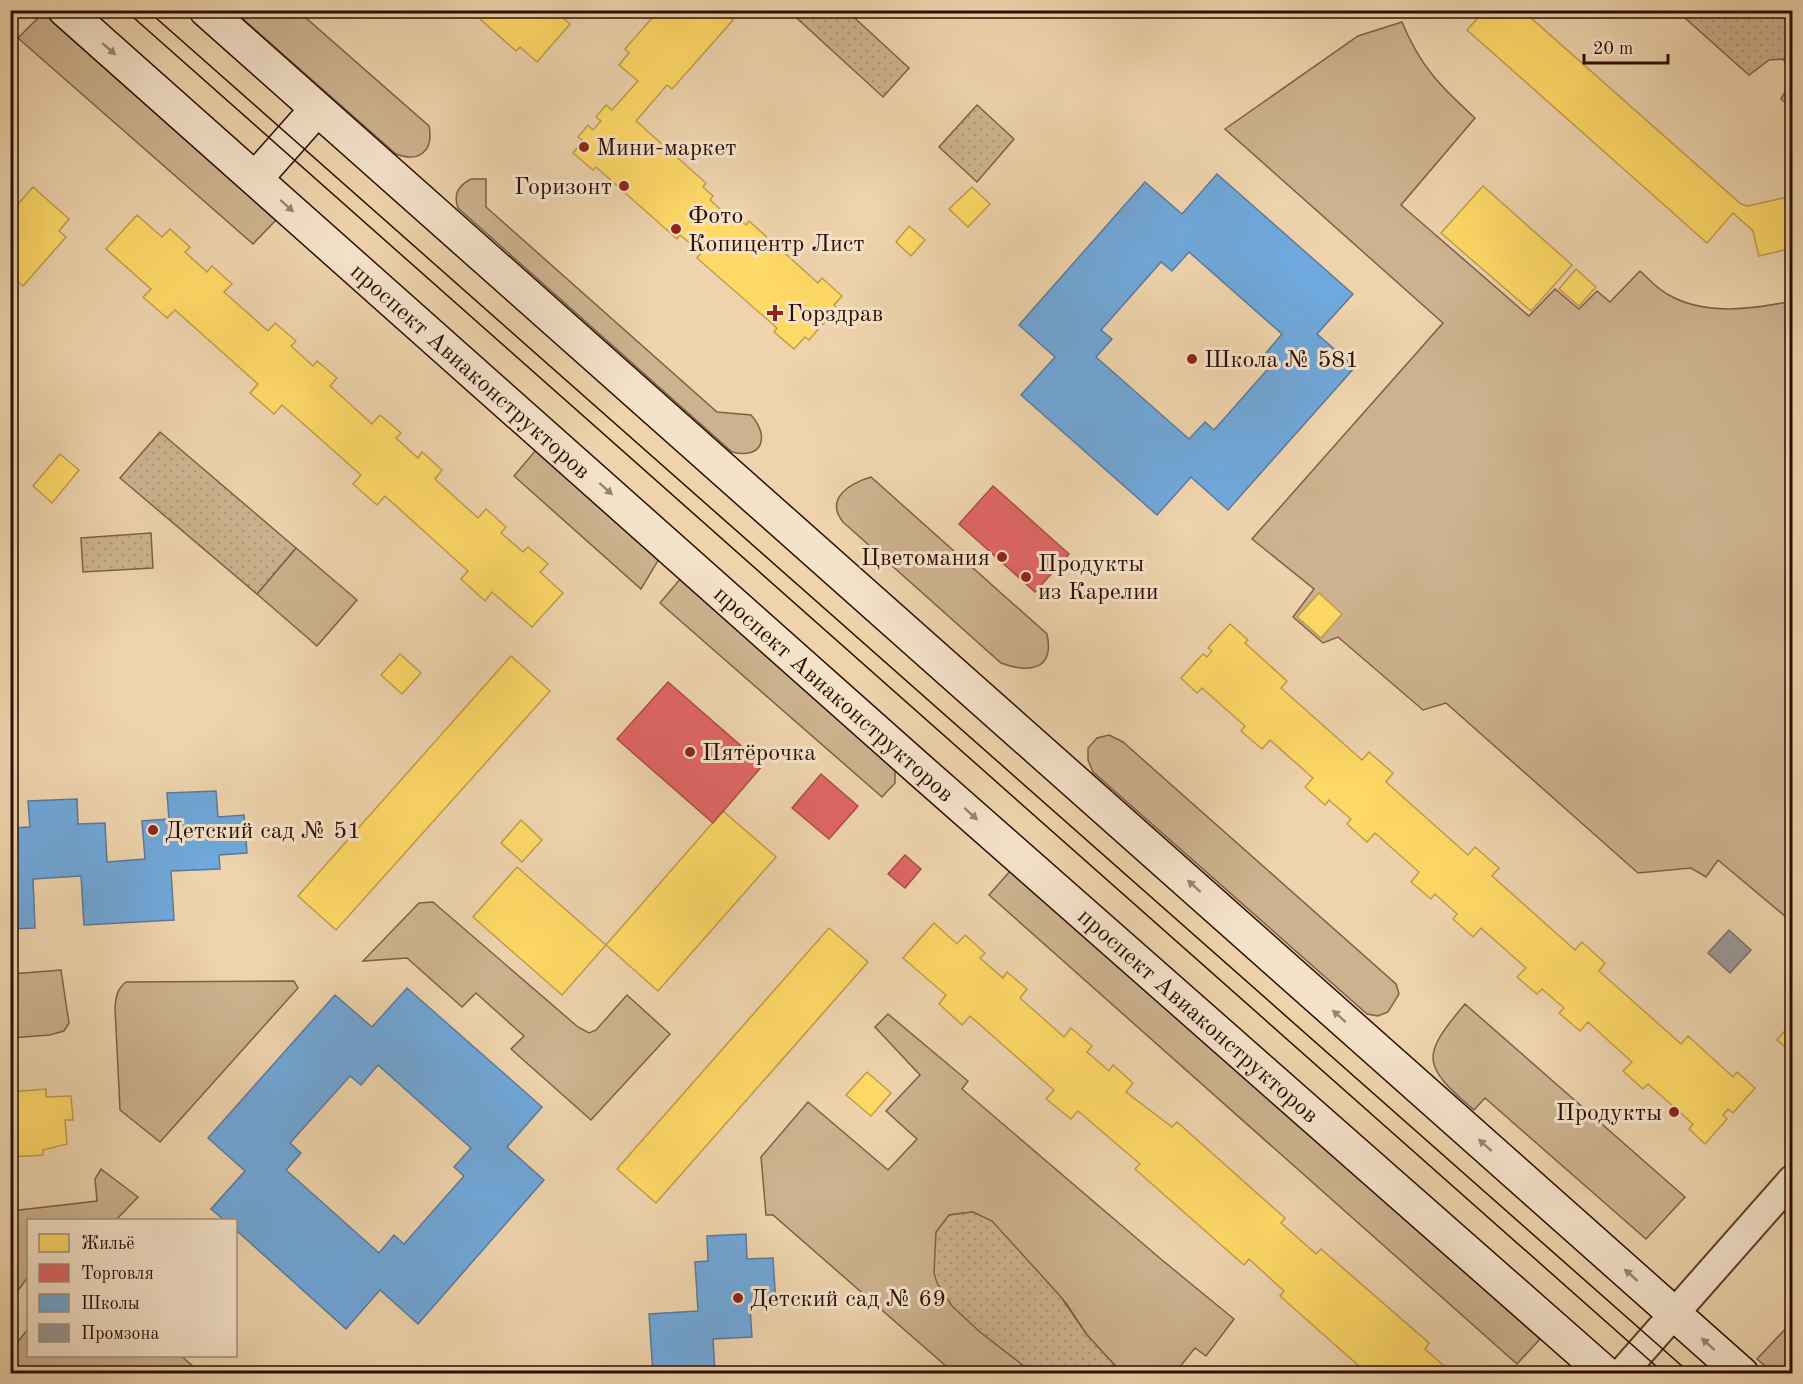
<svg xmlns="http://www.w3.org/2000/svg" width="1803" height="1384" viewBox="0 0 1803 1384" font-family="'Old Standard TT',serif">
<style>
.green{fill:#cdb28f;stroke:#7d6049;stroke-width:1.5}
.park{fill:url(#park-dots);stroke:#7d6049;stroke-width:1.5}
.homes{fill:#ffd966;stroke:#c09c48;stroke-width:1.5}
.shops{fill:#e06666;stroke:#aa4c48;stroke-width:1.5}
.schools{fill:#6fa8dc;stroke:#5b7a9b;stroke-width:1.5;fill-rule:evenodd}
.industry{fill:#999;stroke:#796f6c;stroke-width:1.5}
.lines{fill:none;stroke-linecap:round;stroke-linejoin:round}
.street-casing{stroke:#5d3f2d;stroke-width:32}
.secondary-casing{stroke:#2d0e03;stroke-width:36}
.street{stroke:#f4e2c9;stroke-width:28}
.secondary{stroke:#f4e2c9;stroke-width:33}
.tram{stroke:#2d0e03;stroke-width:1.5}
.oneway{fill:#9a8370}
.poi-dot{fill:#8f2418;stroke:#f4e2c9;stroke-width:2}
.labels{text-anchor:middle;stroke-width:6;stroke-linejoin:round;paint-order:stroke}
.poi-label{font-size:24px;fill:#2d0e03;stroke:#f4e2c9;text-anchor:start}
.street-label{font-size:24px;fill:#2d0e03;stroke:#f4e2c9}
</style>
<defs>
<pattern id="park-dots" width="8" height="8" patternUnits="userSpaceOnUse" patternTransform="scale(1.5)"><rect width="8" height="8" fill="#cdb28f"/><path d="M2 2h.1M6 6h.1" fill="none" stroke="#b0987a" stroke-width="1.8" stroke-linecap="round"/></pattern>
</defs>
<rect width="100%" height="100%" fill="#eed3ac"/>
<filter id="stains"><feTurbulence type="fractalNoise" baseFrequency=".00333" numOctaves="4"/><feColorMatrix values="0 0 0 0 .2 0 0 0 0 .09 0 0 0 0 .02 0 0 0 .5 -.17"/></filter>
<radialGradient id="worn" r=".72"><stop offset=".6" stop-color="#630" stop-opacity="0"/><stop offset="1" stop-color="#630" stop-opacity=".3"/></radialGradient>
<!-- green -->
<g class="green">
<path d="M234,11h64l131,115c5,25 -10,37 -33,28z"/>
<polygon points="43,13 276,220 253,244 18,38"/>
<path d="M1402,22c18,44 38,64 73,96l-74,87 128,111 26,-27 24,20 18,-18 13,11 30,-31c9,8 18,19 29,24 36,21 85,14 123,6v621l-74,-62 -12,17 -15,-9 -53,5 -192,-170 -23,7 -85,-73 -15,6 -30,-26 21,-28 -62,-50 191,-216 -218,-194 133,-93z"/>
<path d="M471,179h15v28l231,205 34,3c19,21 12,45 -19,37l-274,-244c-5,-14 0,-22 13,-29z"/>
<polygon points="536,450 659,559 641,589 514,476"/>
<path d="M871,477l176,157c8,37 -19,39 -46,29l-158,-141c-19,-24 8,-39 28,-45z"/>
<polygon points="296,548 357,600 317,646 257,594"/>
<polygon points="681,578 895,768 895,783 882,797 660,603"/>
<polygon points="1109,735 1123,742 1396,984 1399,994 1388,1012 1378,1016 1367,1014 1093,772 1088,760 1088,748 1097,738"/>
<polygon points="1011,870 1540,1339 1517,1364 989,895"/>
<polygon points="433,902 578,1027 589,1033 596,1030 627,995 670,1034 591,1120 511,1049 524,1036 476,993 462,1007 407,958 363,961 419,903"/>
<polygon points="61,970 69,1023 64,1031 50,1035 11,1038 11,974"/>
<path d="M294,981l4,7 -138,154 -40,-32 -5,-102c1,-12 2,-19 11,-26z"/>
<path d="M1465,1004l220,193 -39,42 -161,-141 -11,12c-52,-45 -54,-53 -9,-106z"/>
<polygon points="888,1014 968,1081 962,1089 1162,1260 1234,1319 1206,1356 1195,1348 1175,1373 1122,1373 1087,1335 1066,1303 973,1212 949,1215 981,1332 1033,1373 954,1373 773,1215 766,1215 761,1157 808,1102 888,1170 917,1139 886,1111 920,1075 875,1027"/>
<polygon points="101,1169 138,1197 116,1220 28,1220 28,1277 11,1300 11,1211 97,1201 95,1179"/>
<polygon points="1792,1322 1792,1373 1773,1373 1757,1359"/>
<polygon points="28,1329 28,1356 181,1356 201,1373 11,1373 11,1350"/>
</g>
<!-- park -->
<g class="park">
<polygon points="789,11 847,11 909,68 883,97"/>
<path d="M1677,11h115v97l-11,-9c10,-16 14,-25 2,-40l-14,1 -20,15z"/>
<polygon points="977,105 1014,139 977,182 939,147"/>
<polygon points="160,432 296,548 257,594 120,478"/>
<polygon points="151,533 153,568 83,572 81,538"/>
<polygon points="973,1212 992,1221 1061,1297 1087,1335 1122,1373 1033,1373 980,1332 952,1306 937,1283 934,1273 936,1232 949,1215"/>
</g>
<!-- homes -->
<g class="homes">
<polygon points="470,10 554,10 570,24 537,62 520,47 516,51"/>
<polygon points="659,10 734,10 729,17 733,20 696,62 672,89 667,85 636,121 706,183 703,187 713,196 710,200 732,220 735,216 746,225 749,221 818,283 822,278 842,296 834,305 837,308 809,340 805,337 794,349 774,332 777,328 697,258 701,253 680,235 677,239 596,167 593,170 573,153 583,141 578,137 588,125 593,130 601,121 596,117 606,105 612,110 638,81 619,65 629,53 625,49"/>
<polygon points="1485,10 1522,10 1741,204 1748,206 1792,196 1792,248 1759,256 1753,231 1733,213 1707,243 1467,30"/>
<polygon points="1483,186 1572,265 1531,311 1441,233"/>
<polygon points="33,187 69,219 59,231 66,237 23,286 16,280 10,287 10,213"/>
<polygon points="972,187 990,204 968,227 949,209"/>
<polygon points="137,215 162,237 170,229 190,247 185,252 207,272 212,266 232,284 224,292 268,331 275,323 296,341 291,346 313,366 317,361 337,378 330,386 372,424 380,415 401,433 396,438 418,458 422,452 442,470 435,479 478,518 486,509 506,527 501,533 523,552 528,547 548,564 540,572 563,593 532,627 492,592 485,601 461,579 468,571 385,496 377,505 353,484 361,475 282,405 274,414 250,393 258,384 175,310 167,318 143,297 151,289 106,249"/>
<polygon points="909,226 925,240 911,256 896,242"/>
<polygon points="1576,269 1596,287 1579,306 1559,289"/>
<polygon points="60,454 79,470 52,503 33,486"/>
<polygon points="1319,593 1342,614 1321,638 1297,617"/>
<polygon points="1230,624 1248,640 1245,643 1287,681 1281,688 1362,760 1369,752 1393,773 1386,782 1468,855 1475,847 1499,868 1492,876 1575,950 1582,942 1605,963 1599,971 1681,1044 1688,1036 1733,1077 1737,1072 1755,1088 1733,1113 1728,1109 1723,1115 1727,1119 1705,1144 1689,1129 1693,1124 1648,1084 1643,1089 1623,1071 1632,1062 1588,1022 1580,1031 1559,1013 1564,1008 1542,989 1537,994 1517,977 1526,968 1481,928 1473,937 1453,919 1457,914 1435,894 1431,899 1411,882 1419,872 1375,833 1367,842 1347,824 1351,819 1329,800 1325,805 1305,787 1313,778 1270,740 1262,749 1241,731 1245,726 1202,688 1197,693 1181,678 1203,654 1207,657 1212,651 1208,648"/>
<polygon points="400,654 421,673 402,694 381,675"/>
<polygon points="511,656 550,691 336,930 298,896"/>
<polygon points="723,811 776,857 658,991 606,945"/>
<polygon points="521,820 542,840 522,862 501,843"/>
<polygon points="517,867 606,945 562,995 473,917"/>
<polygon points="934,923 957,944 965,935 985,953 980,958 1003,978 1007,972 1027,989 1020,998 1064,1037 1071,1028 1092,1046 1087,1052 1109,1071 1113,1065 1133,1083 1126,1092 1172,1127 1177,1122 1285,1218 1281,1223 1316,1254 1321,1249 1429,1343 1425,1349 1444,1366 1436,1374 1368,1374 1280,1296 1284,1291 1249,1259 1244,1265 1135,1169 1140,1164 1078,1111 1071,1119 1046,1099 1054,1090 970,1016 962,1025 950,1014 939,1004 946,995 903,958"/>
<polygon points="829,928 868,962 656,1203 617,1169"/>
<polygon points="1792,1022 1792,1053 1777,1040"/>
<polygon points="867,1072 891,1093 871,1116 846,1095"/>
<polygon points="46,1089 46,1097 71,1096 73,1120 65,1120 67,1144 43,1150 43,1155 10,1157 10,1092"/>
</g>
<!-- shops -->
<g class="shops">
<polygon points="993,486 1069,554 1035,592 959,524"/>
<polygon points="668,682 763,765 713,823 617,739"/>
<polygon points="821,774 858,806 829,839 792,808"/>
<polygon points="905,855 921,869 905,888 888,874"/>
</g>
<!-- schools -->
<g class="schools">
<path d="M1217,174l136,120 -36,40 38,33 -127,143 -37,-33 -34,38 -136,-120 34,-38 -36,-32 126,-143 37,32zM1189,252l93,82 -17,20 9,8 -60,68 -9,-8 -16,17 -93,-82 16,-18 -11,-9 60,-68 11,9z"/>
<polygon points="216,791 218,817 244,815 247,853 219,855 220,869 171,871 174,920 84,925 81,876 33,879 35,928 10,929 10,828 30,827 28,801 77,799 78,824 105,823 107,862 145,859 142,821 169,819 167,793"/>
<path d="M407,988l135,119 -35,40 37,33 -126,144 -38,-34 -34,39 -110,-99v-10h-12l-13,-11 34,-38 -37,-33 127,-143 37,32zM378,1065l93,83 -17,19 10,9 -60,68 -10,-9 -15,18 -93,-83 15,-17 -11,-10 60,-67 11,9z"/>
<polygon points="746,1234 747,1259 773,1258 776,1306 750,1308 752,1337 713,1339 715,1372 754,1370 754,1374 653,1374 649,1314 698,1311 695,1262 708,1261 707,1236"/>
</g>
<!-- industry -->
<polygon class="industry" points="1729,930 1751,950 1730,973 1708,953"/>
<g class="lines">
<!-- street casing -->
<g class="street-casing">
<polyline id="street" points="1621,1374 1792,1180"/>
</g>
<!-- secondary casing -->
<g class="secondary-casing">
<g id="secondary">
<path id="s1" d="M65,10l855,760 686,604"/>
<polyline points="206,10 1742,1374"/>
<polyline points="256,178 317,109"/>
</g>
</g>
<!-- street -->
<use href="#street" class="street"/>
<!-- secondary -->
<use href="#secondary" class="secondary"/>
<!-- tram -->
<g class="tram">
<polyline points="125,10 1665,1374"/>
<polyline points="147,10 1691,1374"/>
</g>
</g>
<!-- one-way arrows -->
<defs><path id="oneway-solid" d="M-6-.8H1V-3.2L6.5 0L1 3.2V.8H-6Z" transform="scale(1.5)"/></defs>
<g class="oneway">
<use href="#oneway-solid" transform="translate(109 49) rotate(41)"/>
<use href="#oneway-solid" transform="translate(287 206) rotate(42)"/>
<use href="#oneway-solid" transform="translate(606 489) rotate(42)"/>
<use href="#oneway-solid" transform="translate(971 814) rotate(42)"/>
<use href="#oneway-solid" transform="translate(1194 886) rotate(-138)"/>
<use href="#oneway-solid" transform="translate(1339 1016) rotate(-138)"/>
<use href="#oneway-solid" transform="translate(1485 1145) rotate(-138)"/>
<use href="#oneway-solid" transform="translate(1631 1275) rotate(-138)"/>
<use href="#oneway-solid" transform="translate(1708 1344) rotate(-138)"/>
</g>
<!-- markers -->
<g class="poi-dot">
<circle cx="584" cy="147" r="6"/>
<circle cx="624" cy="186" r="6"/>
<circle cx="676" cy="229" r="6"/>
<path d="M772 304h6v6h6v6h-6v6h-6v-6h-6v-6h6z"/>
<circle cx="1192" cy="359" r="6"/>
<circle cx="1002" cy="557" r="6"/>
<circle cx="1026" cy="577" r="6"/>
<circle cx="690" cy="752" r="6"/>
<circle cx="153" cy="830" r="6"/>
<circle cx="1674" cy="1112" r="6"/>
<circle cx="738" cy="1298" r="6"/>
</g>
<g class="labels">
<!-- poi labels -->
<g class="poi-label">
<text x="596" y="155">Мини-маркет</text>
<text x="612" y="194" text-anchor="end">Горизонт</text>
<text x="688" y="223">Фото<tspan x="688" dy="28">Копицентр Лист</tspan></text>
<text x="787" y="321">Горздрав</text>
<text x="1204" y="367">Школа № 581</text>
<text x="990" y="565" text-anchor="end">Цветомания</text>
<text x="1038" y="571">Продукты<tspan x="1038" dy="28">из Карелии</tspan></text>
<text x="702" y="760">Пятёрочка</text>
<text x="165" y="838">Детский сад № 51</text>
<text x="1662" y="1120" text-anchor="end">Продукты</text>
<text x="750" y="1306">Детский сад № 69</text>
</g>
<!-- street labels -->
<g class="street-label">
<text dy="8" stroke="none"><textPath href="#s1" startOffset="543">проспект Авиаконструкторов</textPath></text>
<text dy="8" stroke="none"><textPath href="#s1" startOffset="1029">проспект Авиаконструкторов</textPath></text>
<text dy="8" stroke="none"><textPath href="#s1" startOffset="1515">проспект Авиаконструкторов</textPath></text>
</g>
</g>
<!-- margin -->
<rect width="1803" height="1384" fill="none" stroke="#eed3ac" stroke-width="36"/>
<rect x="12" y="12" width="1779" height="1360" fill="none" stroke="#2d0e03" stroke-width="3"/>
<rect x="18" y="18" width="1767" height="1348" fill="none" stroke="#2d0e03" stroke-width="1.5"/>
<!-- legend -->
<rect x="27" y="1219" width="210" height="138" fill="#f4e2c9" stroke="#a48d7a" stroke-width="1.5"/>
<rect x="39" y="1234" width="30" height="18" fill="#ffd966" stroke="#a48d7a" stroke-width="1.5"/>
<text x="81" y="1249" font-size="18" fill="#2d0e03">Жильё</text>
<rect x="39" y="1264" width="30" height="18" fill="#e06666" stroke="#a48d7a" stroke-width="1.5"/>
<text x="81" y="1279" font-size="18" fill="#2d0e03">Торговля</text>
<rect x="39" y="1294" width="30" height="18" fill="#6fa8dc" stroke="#a48d7a" stroke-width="1.5"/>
<text x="81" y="1309" font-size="18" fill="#2d0e03">Школы</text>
<rect x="39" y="1324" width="30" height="18" fill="#999999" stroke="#a48d7a" stroke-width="1.5"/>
<text x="81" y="1339" font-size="18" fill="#2d0e03">Промзона</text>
<!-- scale -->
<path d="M1584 54v9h84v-9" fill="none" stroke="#2d0e03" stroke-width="3"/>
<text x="1593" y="54" font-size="18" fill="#2d0e03" stroke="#f4e2c9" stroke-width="4.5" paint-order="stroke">20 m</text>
<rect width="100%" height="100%" filter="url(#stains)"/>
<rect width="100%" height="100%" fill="url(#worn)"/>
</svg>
